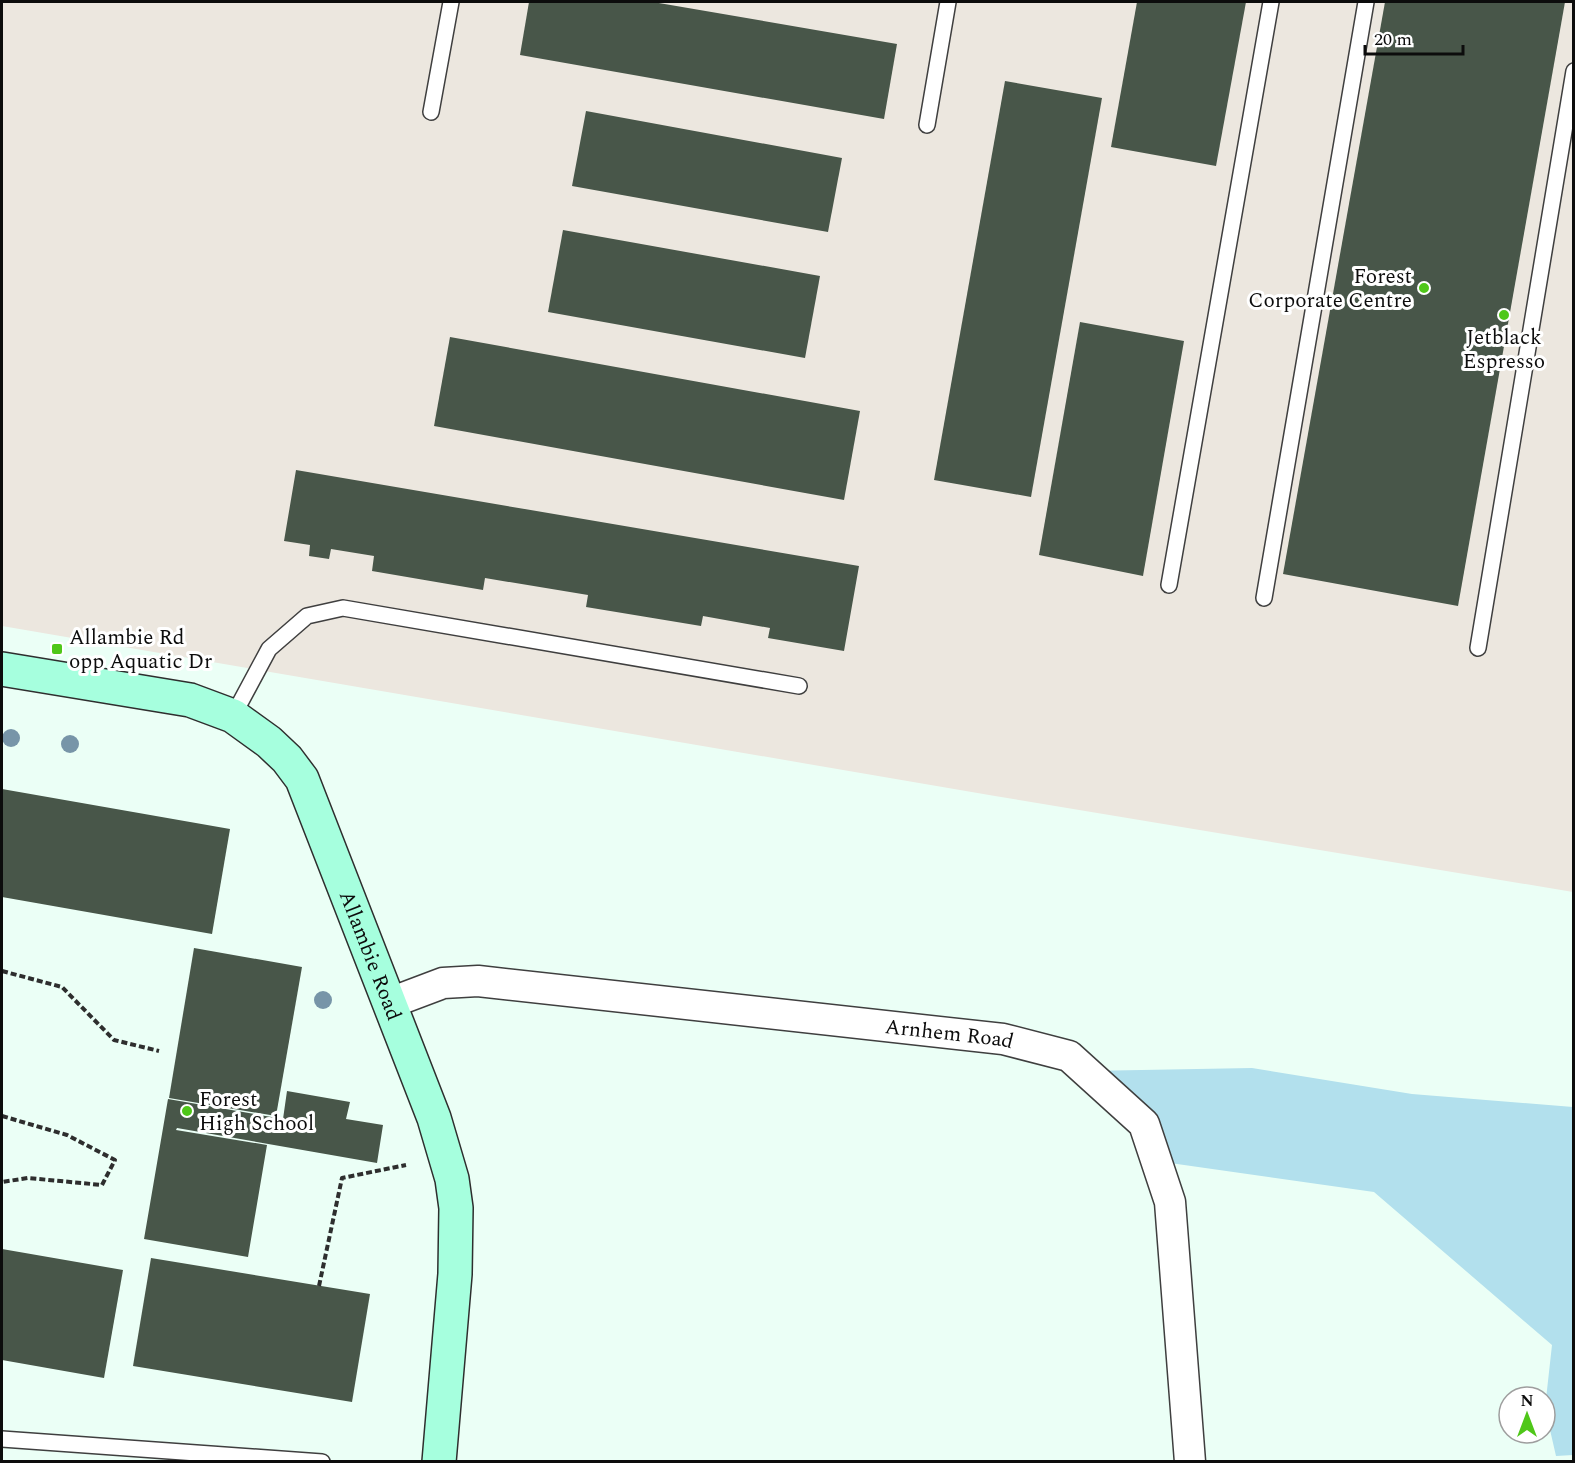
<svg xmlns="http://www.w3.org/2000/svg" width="1575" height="1463" viewBox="0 0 1575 1463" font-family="Spectral,serif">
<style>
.industrial{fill:#ece7df}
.green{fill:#b2e0ed}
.building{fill:#485649}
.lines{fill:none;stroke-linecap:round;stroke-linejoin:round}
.lane-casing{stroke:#3f3f3f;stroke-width:18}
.street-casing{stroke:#3f3f3f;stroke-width:33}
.secondary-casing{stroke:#2e2e2e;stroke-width:36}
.path{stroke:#2e2e2e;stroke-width:4;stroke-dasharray:6 3;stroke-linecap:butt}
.lane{stroke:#fff;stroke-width:15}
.street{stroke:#fff;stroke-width:30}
.secondary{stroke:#a6ffde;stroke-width:33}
.tree{fill:#7795a8}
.poi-dot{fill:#4fc719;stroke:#fff;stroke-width:2}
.labels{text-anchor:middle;stroke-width:6;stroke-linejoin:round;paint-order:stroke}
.poi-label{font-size:21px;fill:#0c0c0c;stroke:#fff;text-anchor:start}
.street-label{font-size:21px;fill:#0c0c0c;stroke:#fff}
</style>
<rect width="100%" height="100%" fill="#ebfff6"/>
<!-- industrial -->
<polygon class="industrial" points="2,2 1573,2 1573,892 995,796 2,626"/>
<!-- green -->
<polygon class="green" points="1252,1068 1412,1094 1573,1107 1573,1455 1556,1456 1545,1408 1552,1345 1374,1192 1156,1161 1086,1071"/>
<!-- building -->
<g class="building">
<polygon points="529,2 653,2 897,44 884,119 520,55"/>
<polygon points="1137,2 1246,2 1216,166 1111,147"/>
<polygon points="1385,2 1565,2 1458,606 1283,574"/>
<polygon points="1005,81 1102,98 1031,497 934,480"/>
<polygon points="586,111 842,158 828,232 572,186"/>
<polygon points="563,230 820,276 805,358 548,312"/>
<polygon points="1080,322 1184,341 1143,576 1039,555"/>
<polygon points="450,337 860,411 844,500 434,426"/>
<polygon points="296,470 859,566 844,651 768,638 770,628 703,616 701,626 586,607 588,595 485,578 483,590 372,571 374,556 331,549 329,559 309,556 310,545 284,541"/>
<polygon points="2,789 230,829 212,934 2,897"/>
<polygon points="194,948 302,967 276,1116 169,1098"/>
<polygon points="287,1091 350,1102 346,1119 383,1125 377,1163 177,1128 176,1130 267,1145 248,1257 144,1239 168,1099 283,1119"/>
<polygon points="2,1249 123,1270 104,1378 2,1360"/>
<polygon points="151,1258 370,1294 352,1402 133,1366"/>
</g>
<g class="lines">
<!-- lane casing -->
<g class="lane-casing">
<g id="lane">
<polyline points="431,112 451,2"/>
<polyline points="927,125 948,2"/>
<polyline points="1169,585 1271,2"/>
<polyline points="1264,598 1366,2"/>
<polyline points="1478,648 1574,71"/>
<polyline points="233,716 269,649 307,616 343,608 799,686"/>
<polyline points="2,1439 322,1462"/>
</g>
</g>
<!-- street casing -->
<g class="street-casing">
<g id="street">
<path id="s1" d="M390,1003l53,-20 35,-2 525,58 66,17 75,68 26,78 20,260"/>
</g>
</g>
<!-- secondary casing -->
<g class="secondary-casing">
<g id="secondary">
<path id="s2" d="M2,669l188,31 43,16 36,26 18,17 15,20 132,339 18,61 4,29 -1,66 -16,188"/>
</g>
</g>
<!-- path -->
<g class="path">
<polyline points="2,971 62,987 114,1040 159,1051"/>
<polyline points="2,1116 67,1135 115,1160 102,1185 28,1178 2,1182"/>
<polyline points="319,1286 342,1178 406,1165"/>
</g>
<!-- lane -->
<use href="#lane" class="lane"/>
<!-- street -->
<use href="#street" class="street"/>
<!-- secondary -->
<use href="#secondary" class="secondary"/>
</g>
<!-- trees -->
<g class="tree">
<circle cx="11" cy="738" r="9"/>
<circle cx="70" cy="744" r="9"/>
<circle cx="323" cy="1000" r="9"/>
</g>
<!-- markers -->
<g class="poi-dot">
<circle cx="1424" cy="288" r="6"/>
<circle cx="1504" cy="315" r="6"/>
<rect x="51" y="643" width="12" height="12" rx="3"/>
<circle cx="187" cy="1111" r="6"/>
</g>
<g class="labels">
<!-- poi labels -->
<g class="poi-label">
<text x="1412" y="283" text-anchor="end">Forest<tspan x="1412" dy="24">Corporate Centre</tspan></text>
<text x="1504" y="344" text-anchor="middle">Jetblack<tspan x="1504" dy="24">Espresso</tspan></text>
<text x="69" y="644">Allambie Rd<tspan x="69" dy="24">opp Aquatic Dr</tspan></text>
<text x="199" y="1106">Forest<tspan x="199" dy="24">High School</tspan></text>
</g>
<!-- street labels -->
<g class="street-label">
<text dy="7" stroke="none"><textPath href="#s2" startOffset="520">Allambie Road</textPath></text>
<text dy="7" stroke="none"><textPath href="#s1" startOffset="566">Arnhem Road</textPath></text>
</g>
</g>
<!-- border -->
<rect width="1575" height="1463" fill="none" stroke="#0c0c0c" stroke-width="6"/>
<!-- north arrow -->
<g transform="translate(1527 1415)"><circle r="28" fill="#ffffff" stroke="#9e9e9e" stroke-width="1.5"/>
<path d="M0-4.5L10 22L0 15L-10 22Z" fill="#4fc719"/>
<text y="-9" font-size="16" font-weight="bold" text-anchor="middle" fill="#0c0c0c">N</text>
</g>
<!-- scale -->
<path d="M1365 45v9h98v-9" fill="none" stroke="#0c0c0c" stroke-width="3"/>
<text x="1374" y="45" font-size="18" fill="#0c0c0c" stroke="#ffffff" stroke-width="4.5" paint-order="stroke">20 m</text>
</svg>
